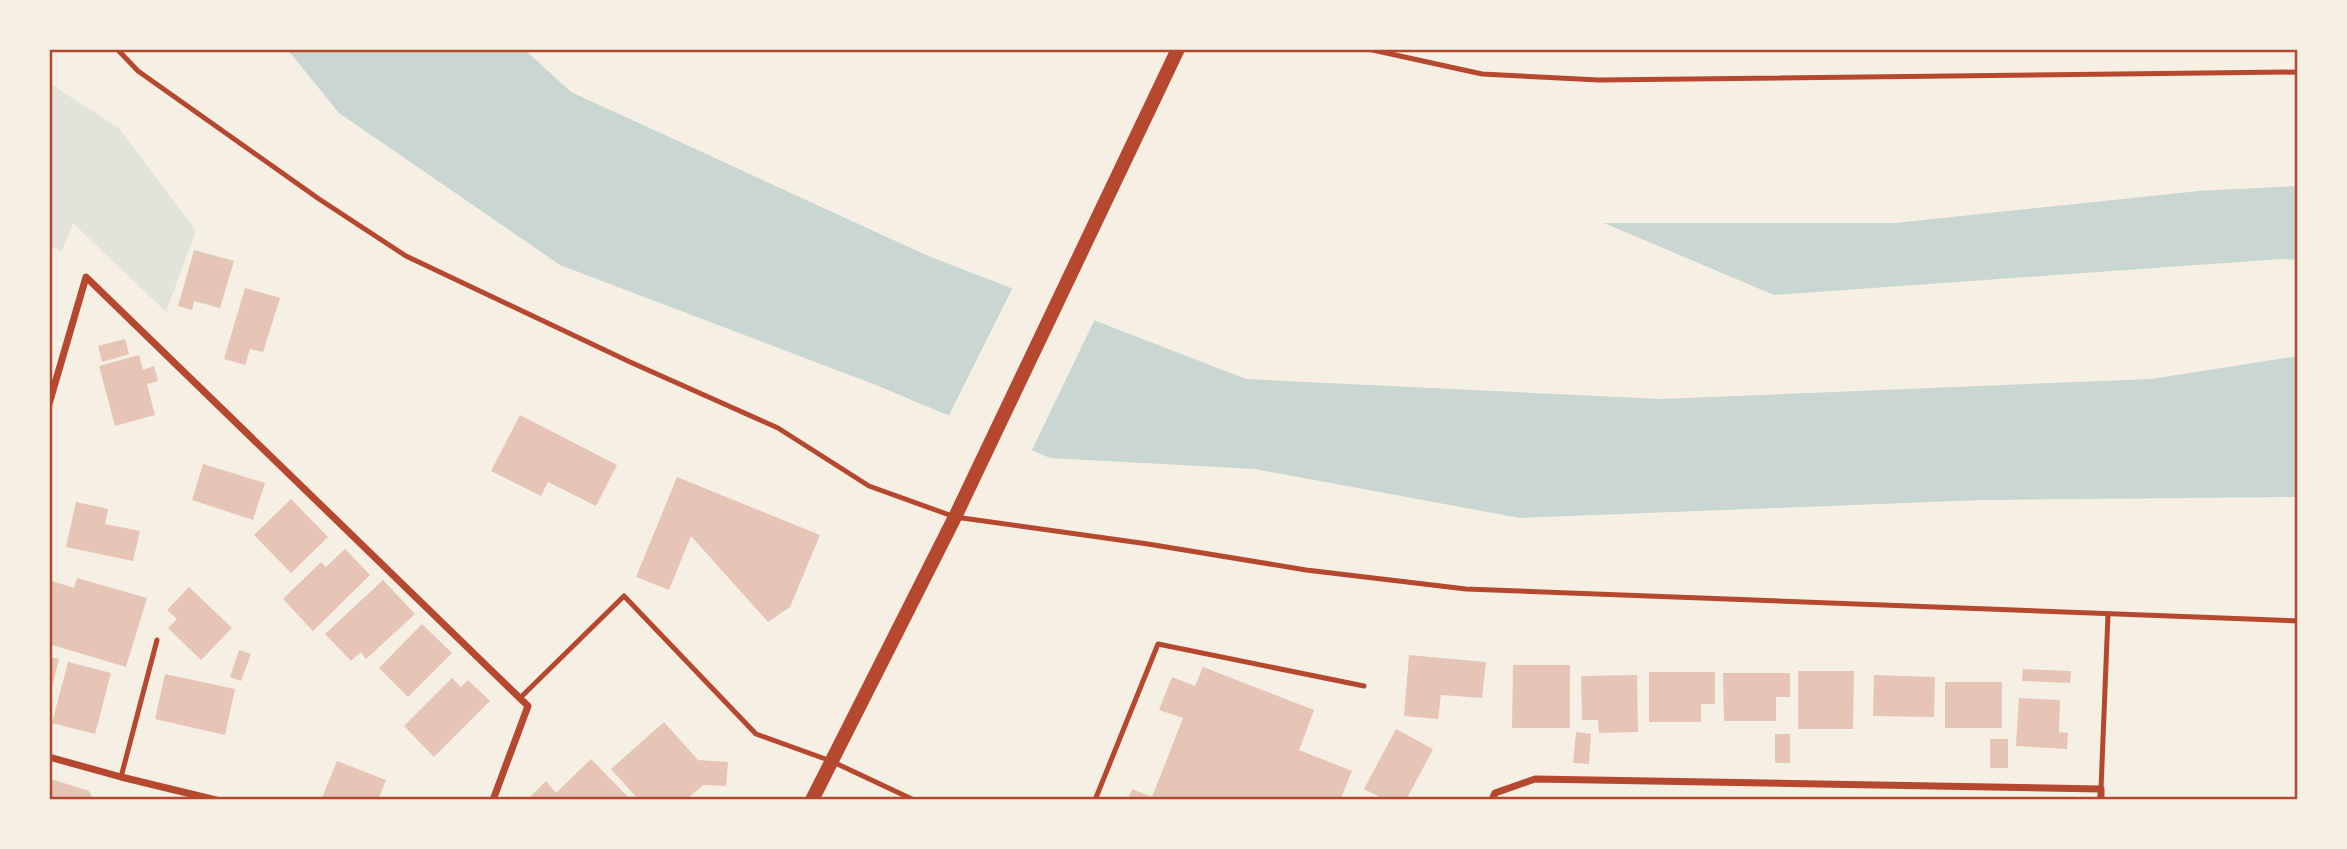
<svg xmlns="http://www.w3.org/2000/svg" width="2347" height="849" viewBox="0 0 2347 849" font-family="Inter,sans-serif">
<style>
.green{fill:#e2e4dc}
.water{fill:#c9d6d2}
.pier{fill:#f6efe4}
.building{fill:#e6c5b7}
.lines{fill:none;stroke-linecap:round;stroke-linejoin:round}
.service{stroke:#b5482f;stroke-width:5}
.minor{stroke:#b5482f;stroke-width:7}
.secondary{stroke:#b5482f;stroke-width:14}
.neatline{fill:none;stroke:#b5482f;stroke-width:2.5}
</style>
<rect width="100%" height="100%" fill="#f6efe4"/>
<!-- green -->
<polygon class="green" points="49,83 120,129 196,231 166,312 73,223 62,251 49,247"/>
<!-- water -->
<g class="water">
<polygon points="287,49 524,49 571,92 926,255 1246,379 1661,399 2151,379 2298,356 2298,497 1981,500 1520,518 1255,469 1050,458 876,385 560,265 339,113"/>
<polygon points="2298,186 2298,260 2281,259 1774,295 1604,223 1895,223 2199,191"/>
</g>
<!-- pier -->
<polygon class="pier" points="1014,285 1096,317 1030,454 947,419"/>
<!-- building -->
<g class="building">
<polygon points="194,250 234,261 220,308 194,301 192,310 178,306"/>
<polygon points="245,288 280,298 263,352 250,349 245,365 224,359"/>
<polygon points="125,339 129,354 102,362 98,346"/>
<polygon points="139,355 143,370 154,366 158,381 147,384 155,415 115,426 99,366"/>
<polygon points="520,415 617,465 596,506 548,482 541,496 491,471"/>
<polygon points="203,464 265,483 253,520 192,500"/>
<polygon points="677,477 820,535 790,607 768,622 691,536 669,590 636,577"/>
<polygon points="291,499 328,537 291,573 254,535"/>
<polygon points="76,502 108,509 105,524 140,531 133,561 66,547"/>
<polygon points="345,549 370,575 313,631 283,599 321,562 326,567"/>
<polygon points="77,578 147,598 126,667 49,644 49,580 74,588"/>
<polygon points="383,580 415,614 366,659 361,652 351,661 325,634"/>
<polygon points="189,587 232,628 201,660 168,628 177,619 167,610"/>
<polygon points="422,624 452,653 408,697 379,668"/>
<polygon points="239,650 251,654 241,681 230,677"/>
<polygon points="1409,655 1486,662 1482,698 1441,695 1438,719 1404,716"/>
<polygon points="49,657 59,659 50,695 49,695"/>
<polygon points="68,662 111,673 95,734 52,723"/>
<polygon points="1513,665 1570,665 1570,728 1512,728"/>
<polygon points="1203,667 1314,710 1299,750 1352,771 1340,800 1128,800 1132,789 1152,797 1183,718 1159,710 1172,677 1195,686"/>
<polygon points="2023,669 2071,671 2070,683 2022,681"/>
<polygon points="1798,671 1854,671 1853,729 1798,729"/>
<polygon points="1649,672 1715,672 1715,704 1701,704 1701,722 1649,722"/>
<polygon points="1723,673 1790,673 1790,697 1776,697 1776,721 1724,721"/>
<polygon points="165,674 235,689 225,735 155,719"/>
<polygon points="1637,675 1638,732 1599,733 1598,720 1582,720 1581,676"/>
<polygon points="1874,675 1935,677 1934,717 1873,716"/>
<polygon points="452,678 461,687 468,680 490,701 434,757 404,726"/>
<rect x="1945" y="682" width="57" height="46"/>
<polygon points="2019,698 2060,700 2059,732 2068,733 2067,749 2016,746"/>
<polygon points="664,722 698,760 728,762 726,786 703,785 686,800 639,800 611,769"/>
<polygon points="1396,729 1433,749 1406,800 1386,800 1364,789"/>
<polygon points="1576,732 1591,734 1589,764 1573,763"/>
<rect x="1775" y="734" width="15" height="29"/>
<rect x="1990" y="739" width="18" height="29"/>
<polygon points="591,759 631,800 527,800 546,781 556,793"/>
<polygon points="337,761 386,780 378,800 321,800"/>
<polygon points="51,779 89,791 93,800 49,800"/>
</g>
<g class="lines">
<!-- service -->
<g class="service">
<polyline points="117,49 138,71 319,199 406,256 630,362 778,428 869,486 955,517 1148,544 1306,570 1466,589 2298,621"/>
<polyline points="1368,49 1482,74 1599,80 2298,72"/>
<polyline points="520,698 624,596 756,734 831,761 914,800"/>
<polyline points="121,777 157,640"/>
<polyline points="2101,789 2108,614"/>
<polyline points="1095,800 1158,644 1364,686"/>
</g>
<!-- minor -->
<g class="minor">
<polyline points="49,404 86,277 528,706 493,800"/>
<polyline points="49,757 121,777 216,800"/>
<polyline points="1492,800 1495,793 1535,779 2101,789 2101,800"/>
</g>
<!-- secondary -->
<polyline class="secondary" points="812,800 955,517 1178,49"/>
</g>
<!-- border -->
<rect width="2347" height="849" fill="none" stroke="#f6efe4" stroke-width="102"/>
<rect x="51" y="51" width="2245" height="747" class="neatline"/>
</svg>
